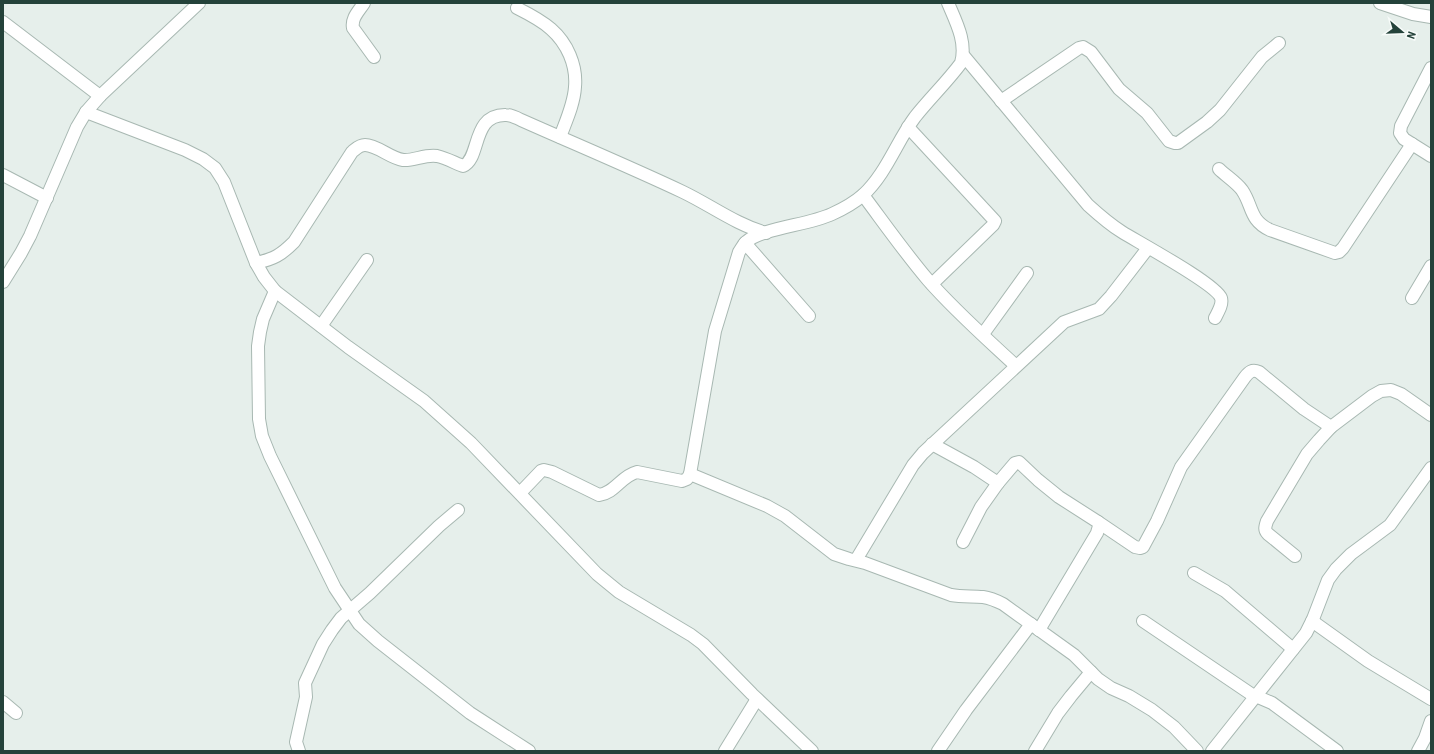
<svg xmlns="http://www.w3.org/2000/svg" width="1434" height="754" viewBox="0 0 1434 754" font-family="'Roboto Condensed',sans-serif">
<style>
.lines{fill:none;stroke-linecap:round;stroke-linejoin:round}
.minor-casing{stroke:#a8b8b2;stroke-width:14}
.minor{stroke:#fff;stroke-width:12}
</style>
<rect width="100%" height="100%" fill="#e6efeb"/>
<g class="lines">
<!-- minor casing -->
<g class="minor-casing">
<g id="minor">
<path d="M364,3c-5,8 -13,15 -11,25l21,29"/>
<polyline points="1380,3 1413,14 1431,17"/>
<path d="M517,8c12,6 24,12 34,21 16,14 26,36 24,58 -1,17 -9,34 -15,50"/>
<polyline points="3,22 100,96"/>
<path d="M963,55l125,150c11,10 21,19 34,27 16,10 94,52 99,66 2,6 -3,14 -6,20"/>
<polyline points="1431,68 1401,126 1400,133 1404,139 1431,156"/>
<polyline points="1001,101 1079,48 1083,47 1091,52 1119,89 1147,113 1169,141 1175,143 1178,143 1207,122 1220,110 1262,57 1279,43"/>
<polyline points="86,112 185,150 203,159 215,168 224,182 256,263 264,277 275,291 348,347 424,401 471,443 597,574 619,592 691,635 703,644 752,694 812,751"/>
<polyline points="908,127 995,221 993,225 932,284"/>
<path d="M1219,169c7,7 17,13 23,21 11,16 7,30 28,40l65,23 4,-1 4,-4 69,-104"/>
<polyline points="3,175 47,198"/>
<path d="M863,195c21,28 42,58 65,85 27,31 58,58 88,86"/>
<polyline points="745,243 809,316"/>
<path d="M256,263c18,-4 25,-8 38,-21l58,-90c4,-3 7,-7 13,-7 12,0 25,13 38,15 11,1 22,-6 34,-4 9,2 18,7 26,10 18,-7 8,-52 43,-51 5,0 11,3 15,5 54,24 109,47 162,72 29,14 52,32 83,41"/>
<polyline points="3,282 21,253 30,236 77,127 86,112 100,96 199,3"/>
<polyline points="275,291 263,319 260,332 258,346 259,419 262,436 270,456 335,588 359,624 378,641 470,713 529,751"/>
<polyline points="1412,298 1431,266"/>
<polyline points="321,326 367,260"/>
<polyline points="983,334 1027,273"/>
<polyline points="932,444 974,467 998,483 1015,463 1019,462 1038,480 1059,497 1098,522 1099,526 1097,533 1039,630"/>
<path d="M690,474l77,32 18,10 49,38 15,5 16,4 86,32c11,2 21,1 32,2 7,1 14,4 20,7l71,51 24,24 13,9 18,8 23,14 22,17 23,24"/>
<path d="M520,493l21,-22 3,-1 8,2 47,23c16,-2 22,-19 38,-23l45,9 5,-2 3,-5 25,-143 24,-79c2,-3 4,-7 7,-10 16,-14 63,-17 86,-28 11,-5 22,-11 31,-19 23,-21 34,-54 52,-78 15,-19 32,-35 46,-54 6,-21 -5,-41 -13,-60"/>
<path d="M1098,522l37,25 5,1 3,-1 14,-26 24,-54 64,-90c4,-5 7,-8 14,-5l45,37 27,18"/>
<polyline points="963,542 981,507 998,483"/>
<path d="M1295,556l-27,-22c-4,-4 -3,-7 -1,-13l40,-67 12,-14 12,-13 41,-31 9,-5 10,-1 10,4 30,21"/>
<polyline points="856,560 913,465 923,453 1064,322 1099,309 1111,296 1148,248"/>
<polyline points="1194,573 1225,591 1293,649"/>
<polyline points="1143,621 1251,694 1272,703 1337,751"/>
<polyline points="1312,621 1368,661 1431,699"/>
<polyline points="3,702 16,713"/>
<polyline points="299,751 296,742 306,697 305,683 323,644 332,630 341,618 370,593 439,526 458,510"/>
<polyline points="725,751 757,699"/>
<polyline points="938,751 966,710 1031,624"/>
<polyline points="1035,751 1058,713 1071,696 1091,672"/>
<polyline points="1212,751 1306,633 1313,619 1328,580 1336,569 1351,554 1390,525 1431,468"/>
<polyline points="1418,751 1425,738 1431,721"/>
</g>
</g>
<!-- minor -->
<use href="#minor" class="minor"/>
</g>
<!-- border -->
<rect width="1434" height="754" fill="none" stroke="#24423a" stroke-width="8"/>
<!-- north arrow -->
<g transform="translate(1402 32) rotate(109)" stroke="#f7fbf9" stroke-width="3" paint-order="stroke">
<path d="M0-3L7 15L0 10L-7 15Z" fill="#24423a"/>
<text y="-6" font-size="11" font-weight="bold" text-anchor="middle" fill="#24423a">N</text>
</g>
</svg>
